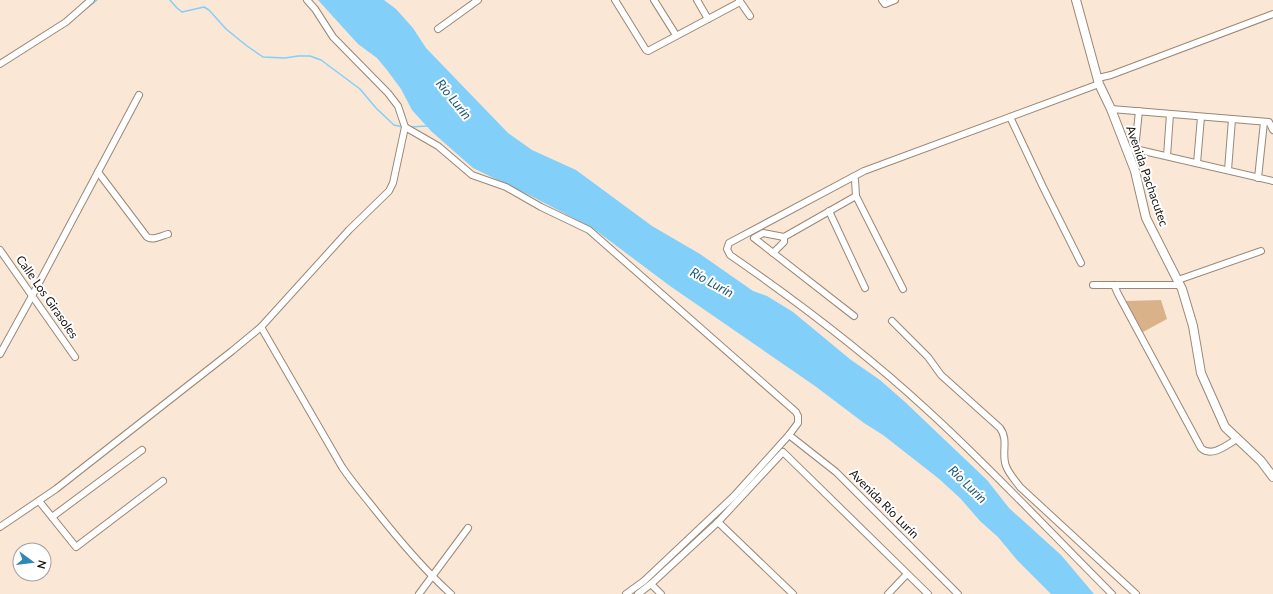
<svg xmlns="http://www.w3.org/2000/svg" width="1273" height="594" viewBox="0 0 1273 594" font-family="Lato,sans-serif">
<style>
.green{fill:#dab28a}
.water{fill:#82cffa}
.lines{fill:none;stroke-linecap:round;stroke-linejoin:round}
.stream{stroke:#82cffa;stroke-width:1.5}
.minor-casing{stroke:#987;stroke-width:8}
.secondary-casing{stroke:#987;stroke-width:10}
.minor{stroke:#fff;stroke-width:6}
.secondary{stroke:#fff;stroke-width:8}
.labels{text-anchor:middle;stroke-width:4;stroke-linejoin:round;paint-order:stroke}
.street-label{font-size:12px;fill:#17110b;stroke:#fff}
.water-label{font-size:13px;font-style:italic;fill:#225c79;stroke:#fff}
</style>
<rect width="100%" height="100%" fill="#fae7d5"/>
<!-- green -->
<polygon class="green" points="1161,300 1167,319 1143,332 1126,301"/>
<!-- water -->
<polygon class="water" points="318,0 384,0 396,9 413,28 426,48 508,133 532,150 576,170 652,226 700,254 753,291 767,296 793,312 851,360 880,380 905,402 987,480 1009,508 1061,555 1094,594 1051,594 1017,560 998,537 980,521 960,498 938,478 883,435 864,423 815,386 670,286 594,229 535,198 473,168 431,131 412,110 401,89 387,70 377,58 358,44"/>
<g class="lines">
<!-- stream -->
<g class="stream">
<polyline points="170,0 177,8 182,12 204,7 209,10 226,29 247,46 263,57 285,58 298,56 310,56 321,60 360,89 376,108 394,125 403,127"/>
<polyline points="82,12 97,0"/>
<polyline points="410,127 427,126"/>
</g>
<!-- minor casing -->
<g class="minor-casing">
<g id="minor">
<polyline points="307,0 315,9 333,37 388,93 398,106 405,127 438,146 472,175 506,187 541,207 589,230 796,412 798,416 798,423 789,435 734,496 644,581 626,594"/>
<polyline points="615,0 646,50 648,51 740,2"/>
<polyline points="654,0 676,35"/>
<polyline points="697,0 708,19"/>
<polyline points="739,0 750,16"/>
<polyline points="882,0 885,4 895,0"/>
<polyline points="438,29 478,0"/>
<polyline points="0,64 66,22 91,0"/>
<polyline points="1098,78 1111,75 1273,14"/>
<path d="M1099,84l-235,87 -135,72 -2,6 3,6c68,47 134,97 195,153 65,59 125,124 187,186"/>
<polyline points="1111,109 1269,122 1273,130"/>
<polyline points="1010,117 1043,187 1081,263"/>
<polyline points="1135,149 1139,111"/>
<polyline points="1127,151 1135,149 1273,181"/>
<polyline points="1167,156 1170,114"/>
<polyline points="1197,163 1201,117"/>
<polyline points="1228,170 1232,119"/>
<path d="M98,172l49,65c6,4 14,-1 21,-3"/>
<polyline points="853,177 855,180 856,196"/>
<polyline points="1258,178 1264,122"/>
<polyline points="829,211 865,288"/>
<polyline points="0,250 75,357"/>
<polyline points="773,253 784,242 784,237"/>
<polyline points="1178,280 1261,251"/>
<polyline points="1093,285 1180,285"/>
<path d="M1114,285l4,9 83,154c10,10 26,-3 36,-9"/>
<polyline points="854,316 754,238 763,233 784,237 856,196 903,289"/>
<path d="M892,321l36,36 13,18 59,53c9,12 1,25 6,38 3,8 9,14 14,21l116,107"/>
<path d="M261,327l81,140c10,15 23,30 34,44 23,29 47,58 75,83"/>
<polyline points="0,354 32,296 139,95"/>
<polyline points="789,435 836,472 958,594"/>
<polyline points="39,501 76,547 163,481"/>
<polyline points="52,517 142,450"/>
<polyline points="718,522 793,594"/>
<polyline points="0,527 56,489 232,351 261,327 349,230 389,191 393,183 405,127"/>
<polyline points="651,584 661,594"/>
<polyline points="419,594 468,528"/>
<polyline points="638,594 651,584 718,522 783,452 928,594"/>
<polyline points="888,594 907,574"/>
</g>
</g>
<!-- secondary casing -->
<g class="secondary-casing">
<polyline id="secondary" points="1076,0 1099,84 1111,109 1135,171 1146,218 1182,289 1193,326 1201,373 1225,427 1261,461 1273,477"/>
</g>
<!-- minor -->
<use href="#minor" class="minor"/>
<!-- secondary -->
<use href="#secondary" class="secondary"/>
</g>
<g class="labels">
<!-- street labels -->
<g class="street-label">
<text transform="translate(1147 176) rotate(71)" y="4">Avenida Pachacutec</text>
<text transform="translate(47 297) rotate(55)" y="4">Calle Los Girasoles</text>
<text transform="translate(884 504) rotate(45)" y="4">Avenida Río Lurín</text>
</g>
<!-- water labels -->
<g class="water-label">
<text transform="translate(454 99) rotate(51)" y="5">Río Lurín</text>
<text transform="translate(712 282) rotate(29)" y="5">Río Lurín</text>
<text transform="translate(968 484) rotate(44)" y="5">Río Lurín</text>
</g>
</g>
<!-- north arrow -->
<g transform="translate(32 562) rotate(105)"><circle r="19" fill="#ffffff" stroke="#a2a09d"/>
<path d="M0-3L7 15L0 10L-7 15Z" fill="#2e88b6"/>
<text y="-6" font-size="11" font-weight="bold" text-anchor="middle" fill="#17110b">N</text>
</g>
</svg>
